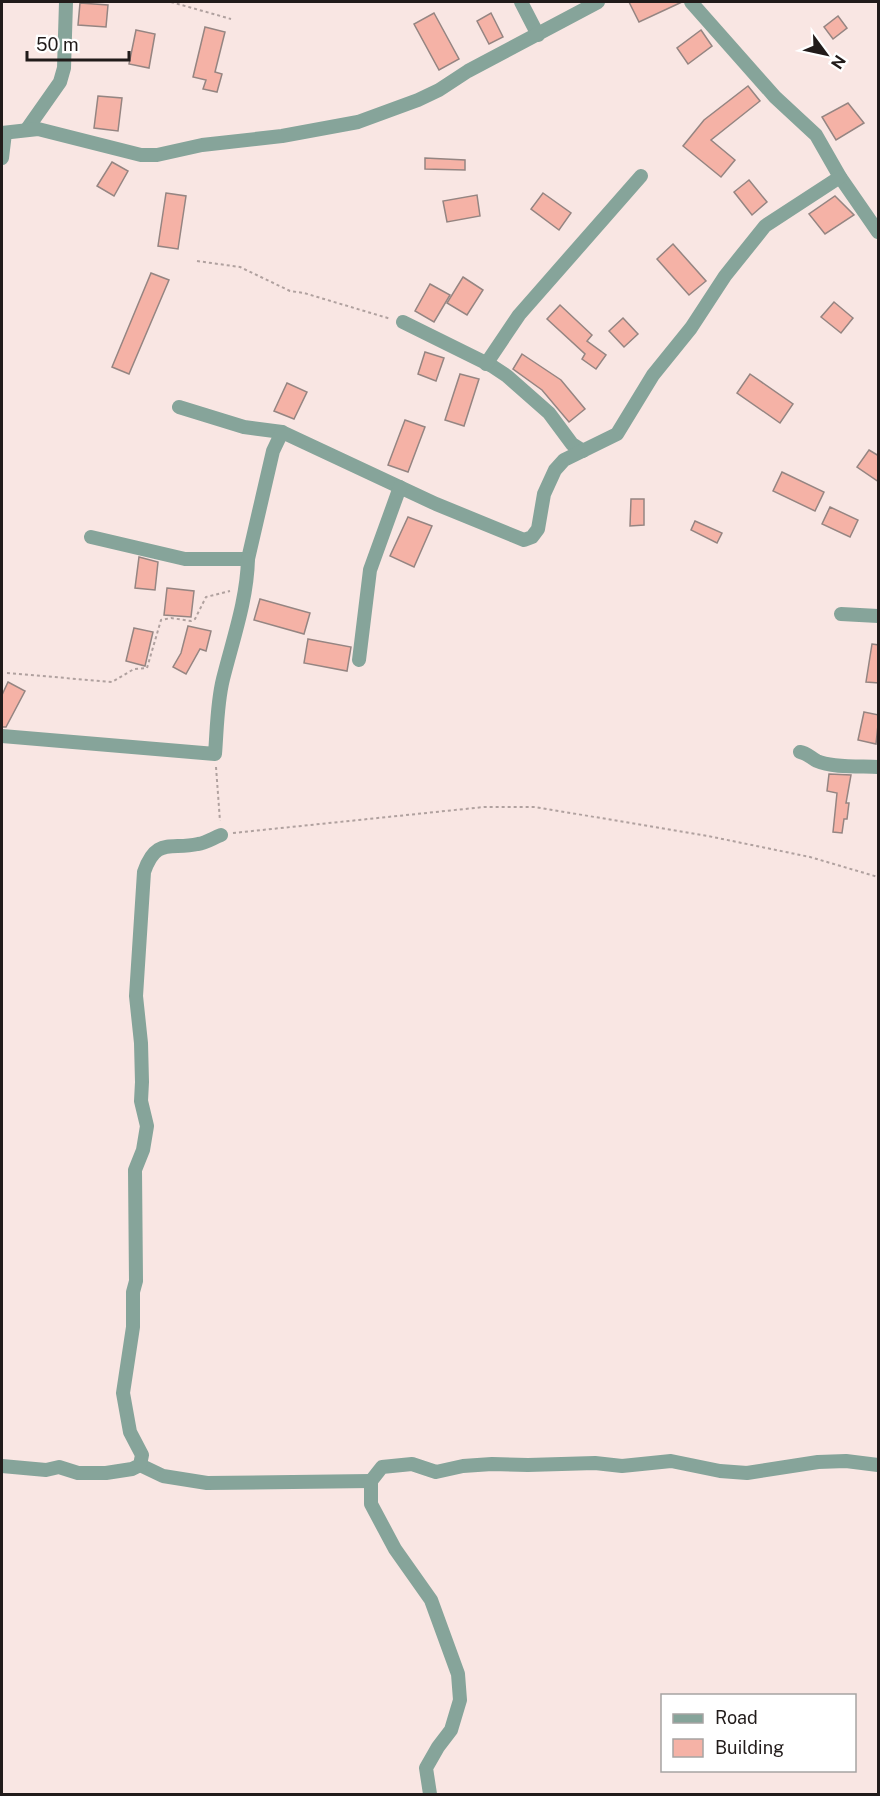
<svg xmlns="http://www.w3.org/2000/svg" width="880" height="1796" viewBox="0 0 880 1796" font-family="'Public Sans',sans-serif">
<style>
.building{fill:#f5b2a6;stroke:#958582;stroke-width:1.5}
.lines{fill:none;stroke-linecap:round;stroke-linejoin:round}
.path{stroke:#b0a19f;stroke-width:2;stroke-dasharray:3 3;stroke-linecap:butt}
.minor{stroke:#86a49a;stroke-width:14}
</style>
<rect width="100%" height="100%" fill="#f9e6e3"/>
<!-- building -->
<g class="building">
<polygon points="629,2 682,2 639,22"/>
<polygon points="80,3 108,5 106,27 78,25"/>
<polygon points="434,13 459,59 439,70 414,24"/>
<polygon points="491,13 503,37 489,44 477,21"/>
<polygon points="838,16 847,28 833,39 824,27"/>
<polygon points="205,27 225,32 215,72 222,74 217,92 203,89 206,80 193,77"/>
<polygon points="136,30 155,34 149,68 129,64"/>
<polygon points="701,30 712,46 688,64 677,48"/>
<polygon points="748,86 760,101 711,140 735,160 721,177 683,146 704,120"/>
<polygon points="98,96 122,98 118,131 94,128"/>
<polygon points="848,103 864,123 836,140 822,117"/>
<polygon points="425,158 465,160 465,170 425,169"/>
<polygon points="112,162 128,171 114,196 97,186"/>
<polygon points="749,180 767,202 752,215 734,192"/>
<polygon points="166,193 186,196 178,249 158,246"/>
<polygon points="543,193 571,213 559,230 531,209"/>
<polygon points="477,195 480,216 447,222 443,201"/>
<polygon points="835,196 854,215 825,234 809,214"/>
<polygon points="673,244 706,281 689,295 657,259"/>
<polygon points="151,273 169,280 129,374 112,367"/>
<polygon points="463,277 483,290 467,315 447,303"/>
<polygon points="430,284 450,295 434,322 415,311"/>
<polygon points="834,302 853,318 841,333 821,317"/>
<polygon points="560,305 592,335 587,341 606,355 596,369 582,359 585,354 547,319"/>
<polygon points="623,318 638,334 624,347 609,331"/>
<polygon points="425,352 444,358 436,381 418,374"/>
<polygon points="522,354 561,380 585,409 569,422 542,390 513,369"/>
<polygon points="460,374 479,379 464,426 445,420"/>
<polygon points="750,374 793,404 780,423 737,393"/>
<polygon points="287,383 307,392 294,419 274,411"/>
<polygon points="405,420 425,427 408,472 388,465"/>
<polygon points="869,450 879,456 879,482 857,467"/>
<polygon points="782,472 824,492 815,511 773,491"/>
<polygon points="631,499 644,499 644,525 630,526"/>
<polygon points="830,507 858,520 850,537 822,524"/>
<polygon points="408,517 432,526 414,567 390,556"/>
<polygon points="695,521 722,533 717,543 691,530"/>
<polygon points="139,557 158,562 155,590 135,588"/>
<polygon points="167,588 194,591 191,617 164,615"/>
<polygon points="260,599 310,613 304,634 254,620"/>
<polygon points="188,626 211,631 206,651 200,649 186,674 173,667 181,653"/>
<polygon points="134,628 153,632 145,666 126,661"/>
<polygon points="308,639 351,647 347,671 304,663"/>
<polygon points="872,644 879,645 879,683 866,682"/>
<polygon points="8,682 25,691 6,727 2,727 2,695"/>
<polygon points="864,712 879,715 876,744 858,740"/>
<polygon points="829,774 851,775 846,803 849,803 847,819 844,819 842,833 833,832 837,793 827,791"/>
</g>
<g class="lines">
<!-- path -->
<g class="path">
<polyline points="171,2 231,19"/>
<polyline points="197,261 240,267 290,291 304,293 391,319"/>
<polyline points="7,673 112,682 134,669 147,668 161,620 171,618 191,621 195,619 206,597 230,591"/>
<polyline points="216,767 220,821"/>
<polyline points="233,833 484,807 535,807 708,836 810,857 878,877"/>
</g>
<!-- minor -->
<g class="minor">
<polyline points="521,2 538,35"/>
<polyline points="691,2 775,97 816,135 840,177 878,232"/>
<polyline points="27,129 60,82 64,68 66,2"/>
<polyline points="2,133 38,129 141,155 157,155 202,145 282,136 358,122 418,100 439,90 468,71 598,2"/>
<polyline points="2,158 5,133"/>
<polyline points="403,322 492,366 507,376 549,413 572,444 583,451"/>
<polyline points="486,364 519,315 641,176"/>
<polyline points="179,407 244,427 282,432"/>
<polyline points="91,537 185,559 248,559 273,451 282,432 436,504 524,540 532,537 538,529 544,494 555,470 564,460 617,434 653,375 691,328 725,276 765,226 840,177"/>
<polyline points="841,614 878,616"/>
<polyline points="359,660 370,570 400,487"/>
<path d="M2,736l213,18c2,-25 2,-51 8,-75 10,-40 24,-79 25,-120"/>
<path d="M800,752c7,1 11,6 17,9 15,7 45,5 61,6"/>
<polyline points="140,1465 163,1476 207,1483 371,1481"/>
<path d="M2,1466l44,4 13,-3 19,6h28l26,-4 8,-4 2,-10 -12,-23 -7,-39 10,-66v-35l3,-11 -1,-111 8,-20 4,-24 -6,-25 1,-19 -1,-39 -5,-47 8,-124c12,-35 26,-22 54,-28 8,-1 15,-6 23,-9"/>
<polyline points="430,1794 426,1768 438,1747 451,1730 460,1700 458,1674 431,1600 395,1549 371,1504 371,1481 382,1467 412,1464 436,1472 463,1466 492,1464 528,1465 595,1463 622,1466 671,1461 720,1471 747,1473 818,1462 846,1461 878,1465"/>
</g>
</g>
<!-- border -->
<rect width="880" height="1796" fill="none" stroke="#211b1a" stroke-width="6"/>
<!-- legend -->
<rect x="661" y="1694" width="195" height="78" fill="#ffffff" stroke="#a6a4a3" stroke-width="1.5"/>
<rect x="673" y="1714" width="30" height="9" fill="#86a49a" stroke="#a6a4a3" stroke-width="1.5"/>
<text x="715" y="1724" font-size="18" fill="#211b1a">Road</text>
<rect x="673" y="1739" width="30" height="18" fill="#f5b2a6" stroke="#a6a4a3" stroke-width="1.5"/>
<text x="715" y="1754" font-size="18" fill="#211b1a">Building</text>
<!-- north arrow -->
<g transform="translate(826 54) rotate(123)" stroke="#ffffff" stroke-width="4.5" paint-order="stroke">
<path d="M0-4.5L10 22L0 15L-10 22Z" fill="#211b1a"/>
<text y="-9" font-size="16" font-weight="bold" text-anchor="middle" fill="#211b1a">N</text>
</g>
<!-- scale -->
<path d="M27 51v9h102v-9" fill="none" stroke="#211b1a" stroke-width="3"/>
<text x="36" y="51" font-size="18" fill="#211b1a" stroke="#ffffff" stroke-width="4.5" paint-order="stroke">50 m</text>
</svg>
